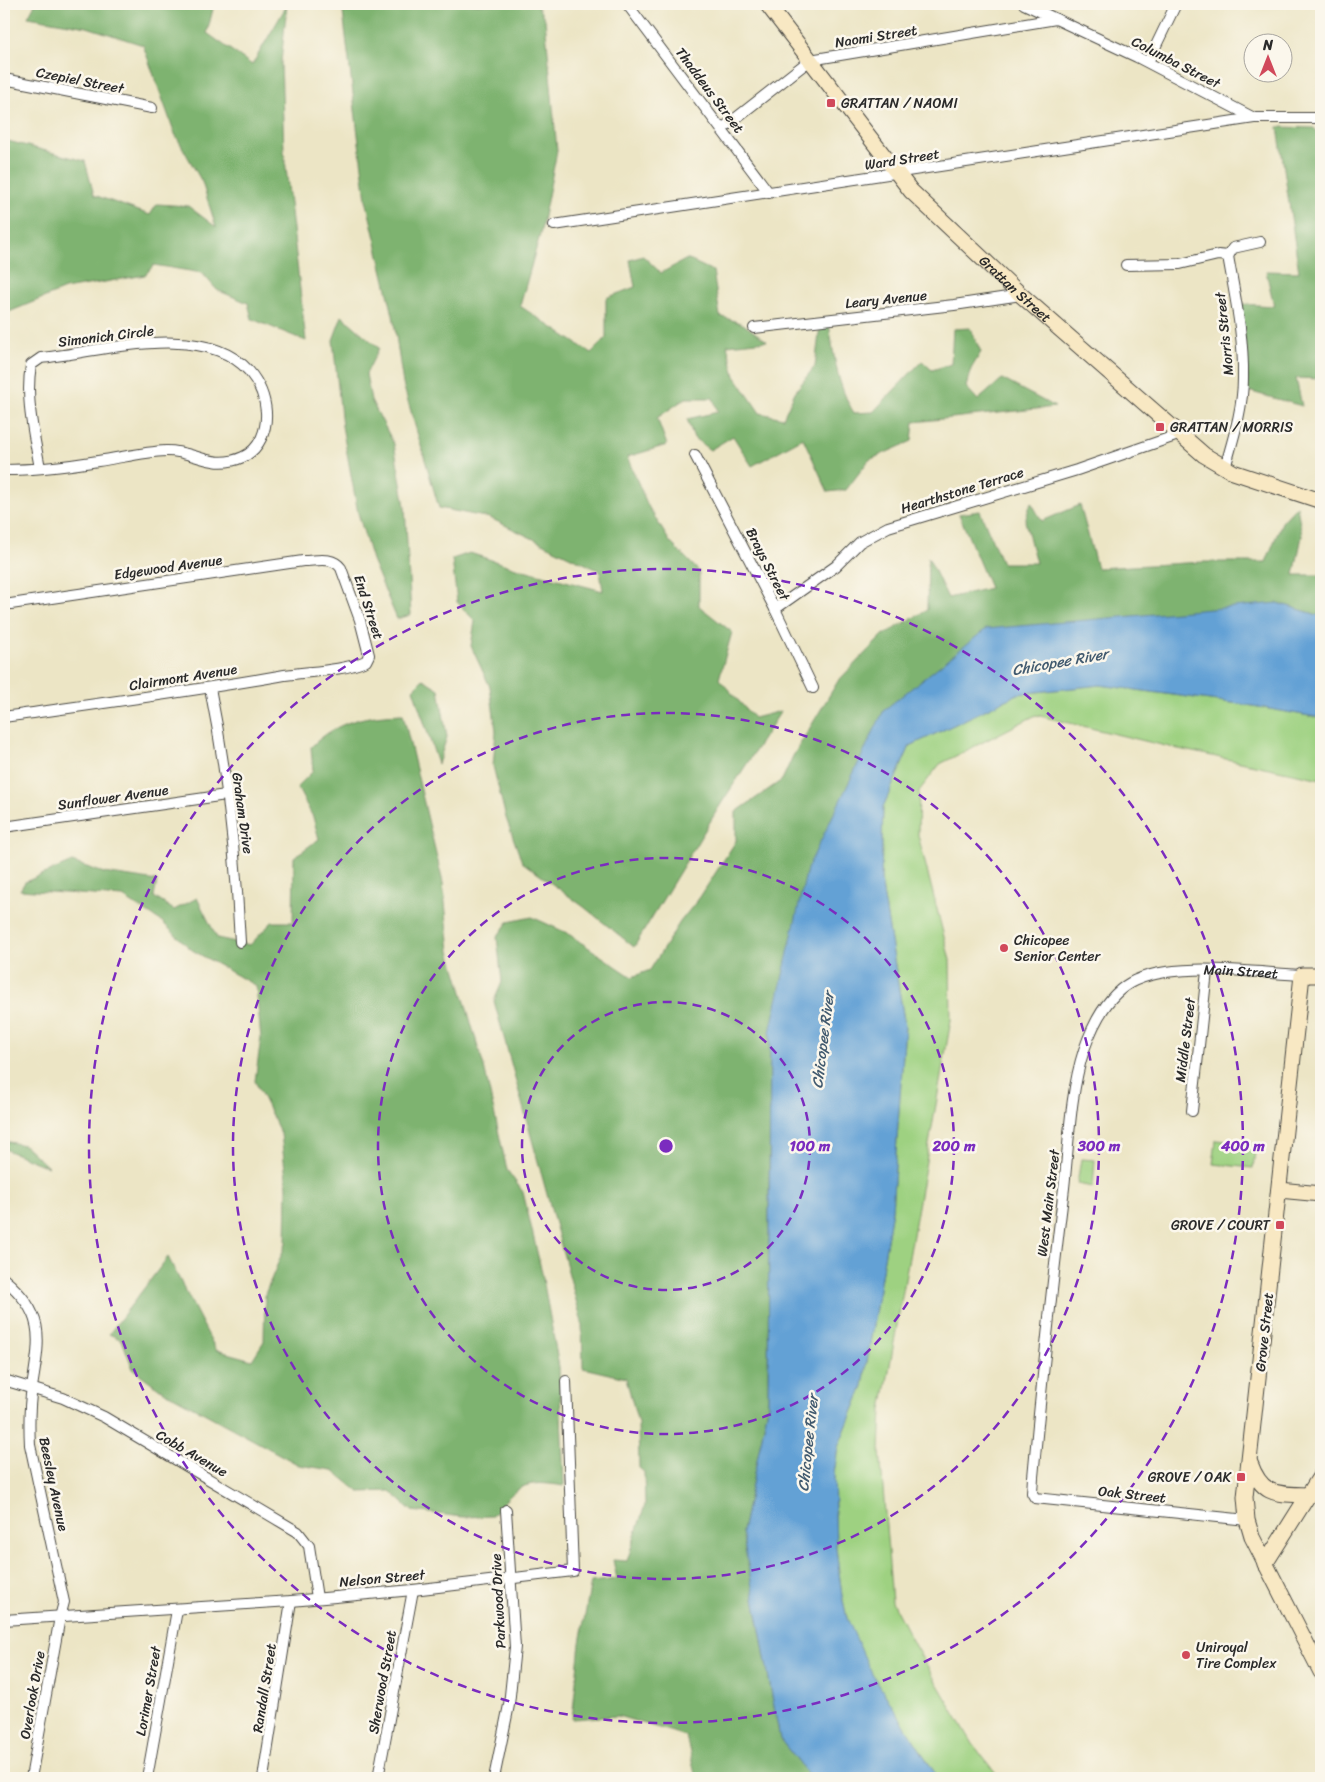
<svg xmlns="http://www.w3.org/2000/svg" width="1325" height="1782" viewBox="0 0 1325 1782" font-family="Sriracha,sans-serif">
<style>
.green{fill:#9ed181;stroke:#647e56}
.forest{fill:#7eb36f;stroke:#546f4d}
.water{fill:#63a1d5;stroke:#476680}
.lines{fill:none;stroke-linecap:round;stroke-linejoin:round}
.street-casing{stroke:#484742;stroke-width:12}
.secondary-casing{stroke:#484742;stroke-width:17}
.street{stroke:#fff;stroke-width:10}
.secondary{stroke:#f8e8c3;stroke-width:15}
.ring{fill:none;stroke:#7b2cbf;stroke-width:2.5;stroke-dasharray:9 6}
.poi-dot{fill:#d1495b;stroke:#fbf7ec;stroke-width:2}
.labels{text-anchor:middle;stroke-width:5;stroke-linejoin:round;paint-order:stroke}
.street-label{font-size:14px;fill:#2b2b2b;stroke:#fbf7ec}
.poi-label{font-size:14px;fill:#2b2b2b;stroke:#fbf7ec;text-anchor:start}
.water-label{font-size:15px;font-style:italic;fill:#415a6f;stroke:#fbf7ec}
.centre{fill:#7b2cbf;stroke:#fbf7ec;stroke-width:2.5}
.ring-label{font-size:15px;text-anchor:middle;font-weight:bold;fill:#7b2cbf;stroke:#fbf7ec;stroke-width:5;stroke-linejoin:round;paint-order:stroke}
</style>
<rect width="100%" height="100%" fill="#fbf7ec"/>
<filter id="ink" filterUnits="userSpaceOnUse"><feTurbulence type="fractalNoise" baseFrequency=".02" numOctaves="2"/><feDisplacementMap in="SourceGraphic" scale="10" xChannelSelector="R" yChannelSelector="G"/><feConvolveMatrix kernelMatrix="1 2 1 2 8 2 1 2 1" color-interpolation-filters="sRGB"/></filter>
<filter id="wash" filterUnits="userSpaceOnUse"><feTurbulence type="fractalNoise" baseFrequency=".0096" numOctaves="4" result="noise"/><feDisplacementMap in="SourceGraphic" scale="20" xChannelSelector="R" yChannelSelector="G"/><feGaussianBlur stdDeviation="1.12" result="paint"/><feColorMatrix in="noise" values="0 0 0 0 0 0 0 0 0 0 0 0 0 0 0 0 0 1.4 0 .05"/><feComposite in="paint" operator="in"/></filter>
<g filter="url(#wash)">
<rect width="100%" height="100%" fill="#ece5c5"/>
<!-- green -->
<g class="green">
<polygon points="1100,685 1247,705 1321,718 1321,779 1174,748 1036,715 940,764 919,791 918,835 950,960 951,1020 882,1410 880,1450 892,1602 915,1646 973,1744 999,1778 938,1778 872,1674 853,1637 847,1618 842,1596 836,1548 834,1474 838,1447 863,1386 892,1210 905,1026 881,880 883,807 910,746 1018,694"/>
<polygon points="1216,1140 1256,1144 1253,1168 1213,1164"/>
<polygon points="1081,1159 1095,1160 1093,1187 1077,1184"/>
</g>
<!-- forest -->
<g class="forest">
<polygon points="35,4 212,4 214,5 207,33 252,65 287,5 281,62 284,151 306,341 252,319 248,303 217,290 202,273 154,265 145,275 65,289 4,314 4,140 85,161 94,195 150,215 157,204 188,206 216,227 202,182 175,134 143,45 87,27 28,17"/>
<path d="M342,4h194l9,15 12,132 -16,80 -21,75 71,47 15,-15v-40l29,-11 -5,-27 13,-4 18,17 26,-14 26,12 7,45 23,8 24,17 -40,4 8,31 25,37 23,5 12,-26 20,-26 5,-40 9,-2c5,32 8,61 25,89l19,-1 49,-51 10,9 19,-6 2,-35 17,-1 11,24 -10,17 -5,18 12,13 24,-21 53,28 -141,15 -2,19 -43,19 -23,30 -18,2 -25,-54 -51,28 -19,-30 -23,14 -16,-12 -7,-19 31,-7 -5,-14h-27l-29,20 10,27 -40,12 21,49 22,36 29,29v35l33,26 -13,47 35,39 27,-7 -62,96 -85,140 -50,-40 -62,-45 -16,-44 -13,-52 3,-35 -6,-44 -19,-41 4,-25 -18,-19 -5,-43 18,-6 46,15 87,23 -3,-20 -110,-53 -51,-10 -36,-124 -10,-69 -27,-115z"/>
<polygon points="1278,127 1314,128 1321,136 1321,212 1319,214 1321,222 1321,379 1296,378 1302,406 1248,391 1241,304 1274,306 1266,271 1299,272"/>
<polygon points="342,316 379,348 366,374 371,400 394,444 405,506 411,615 397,619 372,560 358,513 342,426 333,340"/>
<polygon points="1031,502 1042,521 1080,505 1097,568 1203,562 1266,562 1282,522 1297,506 1302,536 1294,575 1321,575 1321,616 1278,603 884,710 770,1032 768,1407 742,1532 780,1739 811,1778 696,1778 686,1736 618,1716 572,1719 580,1643 591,1582 617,1579 613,1560 627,1561 645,1505 644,1472 639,1468 638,1423 626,1378 583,1368 582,1322 494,1001 502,982 497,937 508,922 532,917 567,933 632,977 650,970 680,922 700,897 736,841 736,812 782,780 793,756 838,681 883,635 927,610 928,557 948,598 990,588 959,514 980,511 1002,563 1036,563 1025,521"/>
<polygon points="423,679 439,689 447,737 438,764 413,689"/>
<path d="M403,714l40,169 7,68 34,116 23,103 16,22 19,81 17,94 5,119c-41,-7 -47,0 -72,30l-29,1 -51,-6 -22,-20 -31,1 -27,-22 -33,-5 -139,-76 -27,-20 -11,-29 -13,-6 59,-77 48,93 36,10 12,-19 1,-47 21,-50 1,-57 -6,-53 -26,-53 6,-43 -5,-52 -64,-36 -31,-29 -38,-24 -103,-7 5,-8 47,-20 32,11 53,8 -3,16 20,13 23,-12 20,40 33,7 22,-23h21l1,-65 25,-18 -6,-22 -16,-30 16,-16 -2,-24c27,-27 56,-32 92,-33z"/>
<polygon points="4,1141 24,1145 48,1167 4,1149"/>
</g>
<!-- water -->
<polygon class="water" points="1278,603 1321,616 1321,718 1247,705 1100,685 1018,694 910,746 883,807 881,880 905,1026 892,1210 863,1386 838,1447 834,1474 836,1548 842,1596 847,1618 872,1674 938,1778 811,1778 780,1739 742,1532 768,1407 770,1032 807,869 884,710 986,629"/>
</g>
<g filter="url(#ink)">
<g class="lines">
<!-- street casing -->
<g class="street-casing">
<g id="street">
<polyline points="627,4 769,193"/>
<polyline points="1024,4 1137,57 1254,118 1321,118"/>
<polyline points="1148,62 1176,4"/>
<polyline points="4,79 152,108"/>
<polyline points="722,129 810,60 1056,19"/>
<polyline points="554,225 1254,118"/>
<polyline points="1126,265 1180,264 1218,255 1228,256 1233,248 1260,242"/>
<polyline points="754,328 954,305 1021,295"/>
<polyline points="695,455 775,609 813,688"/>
<path d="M1225,468c8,-29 18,-59 18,-90 1,-41 -8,-82 -15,-122"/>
<path d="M4,470c31,0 63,-4 94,-9 22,-3 45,-9 68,-10 28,-1 46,20 77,6 17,-8 24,-27 23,-45 -1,-15 -7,-29 -17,-41 -45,-51 -149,-19 -208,-13l-10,7c-6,34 3,70 9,103"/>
<path d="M4,605l299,-44c14,0 29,-5 38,7l19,52 9,35 -3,6c-27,11 -58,10 -87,15 -91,16 -183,28 -275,41"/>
<polyline points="775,609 836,566 860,542 888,527 1077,470 1178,435"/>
<path d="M210,688c17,84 26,168 30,254"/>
<polyline points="4,827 226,795"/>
<polyline points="1192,1111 1207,971"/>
<path d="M4,1279c42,35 36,59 28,108 -3,20 -3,39 -2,58l34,157 -4,15 -29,161"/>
<polyline points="4,1380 63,1398 104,1417 298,1532 309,1546 317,1598"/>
<path id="s1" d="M1247,1520l-212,-22 -3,-5 1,-16c9,-97 19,-193 31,-289 5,-46 6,-95 20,-138 9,-26 23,-54 46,-67 39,-23 127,-10 172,-8"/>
<polyline points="4,1620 291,1601 413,1590 573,1571 566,1381"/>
<polyline points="147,1778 177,1610"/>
<polyline points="263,1778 291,1601"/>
<polyline points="378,1778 413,1590"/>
<polyline points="494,1778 509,1705 515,1647 506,1510"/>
</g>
</g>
<!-- secondary casing -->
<g class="secondary-casing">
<g id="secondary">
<path id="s2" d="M767,4l144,187 110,104 183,160 29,17 88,29"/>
<polyline points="1321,975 1302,975 1245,1497 1247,1520 1252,1537 1321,1672"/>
<polyline points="1279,1190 1321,1194"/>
<path d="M1250,1463c12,33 26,31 57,32"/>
<polyline points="1265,1564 1321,1475"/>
</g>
</g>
<!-- street -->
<use href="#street" class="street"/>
<!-- secondary -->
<use href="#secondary" class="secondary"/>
</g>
</g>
<!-- distance rings -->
<g class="ring">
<circle cx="666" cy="1146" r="144"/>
<circle cx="666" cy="1146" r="288"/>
<circle cx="666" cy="1146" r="433"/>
<circle cx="666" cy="1146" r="577"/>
</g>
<!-- markers -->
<g class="poi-dot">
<rect x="826" y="98" width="10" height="10" rx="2.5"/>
<rect x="1155" y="422" width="10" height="10" rx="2.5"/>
<circle cx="1004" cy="948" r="5"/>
<rect x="1275" y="1220" width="10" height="10" rx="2.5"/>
<rect x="1236" y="1472" width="10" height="10" rx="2.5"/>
<circle cx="1186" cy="1655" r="5"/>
</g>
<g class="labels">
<!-- street labels -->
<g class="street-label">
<text transform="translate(876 36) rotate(-9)" y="5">Naomi Street</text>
<text transform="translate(1176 62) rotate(27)" y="5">Columba Street</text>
<text transform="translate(80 80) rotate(11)" y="5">Czepiel Street</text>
<text transform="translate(710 90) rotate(53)" y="5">Thaddeus Street</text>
<text transform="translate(902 159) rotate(-9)" y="5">Ward Street</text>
<text dy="5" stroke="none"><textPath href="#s2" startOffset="379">Grattan Street</textPath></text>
<text transform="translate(886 299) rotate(-6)" y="5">Leary Avenue</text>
<text transform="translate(1224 334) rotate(-96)" y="5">Morris Street</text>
<text transform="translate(106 336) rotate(-7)" y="5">Simonich Circle</text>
<text transform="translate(962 490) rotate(-17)" y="5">Hearthstone Terrace</text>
<text transform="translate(768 564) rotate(63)" y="5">Brays Street</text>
<text transform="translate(168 567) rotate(-8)" y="5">Edgewood Avenue</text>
<text transform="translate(369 607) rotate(72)" y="5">End Street</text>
<text transform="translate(183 677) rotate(-9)" y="5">Clairmont Avenue</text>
<text transform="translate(113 797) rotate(-8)" y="5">Sunflower Avenue</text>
<text transform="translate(243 813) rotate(82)" y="5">Graham Drive</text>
<text dy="5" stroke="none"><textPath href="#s1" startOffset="861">Main Street</textPath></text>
<text transform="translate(1185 1040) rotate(-83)" y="5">Middle Street</text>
<text transform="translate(1048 1203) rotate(-83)" y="5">West Main Street</text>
<text transform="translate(1264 1332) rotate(-84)" y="5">Grove Street</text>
<text transform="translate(192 1453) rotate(30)" y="5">Cobb Avenue</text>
<text transform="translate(54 1484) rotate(78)" y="5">Beesley Avenue</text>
<text transform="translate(1132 1494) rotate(6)" y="5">Oak Street</text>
<text transform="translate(382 1578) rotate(-5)" y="5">Nelson Street</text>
<text transform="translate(498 1601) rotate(-93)" y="5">Parkwood Drive</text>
<text transform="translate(382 1682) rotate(-80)" y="5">Sherwood Street</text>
<text transform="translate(264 1688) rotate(-81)" y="5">Randall Street</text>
<text transform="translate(148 1691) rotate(-80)" y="5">Lorimer Street</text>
<text transform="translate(32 1695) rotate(-80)" y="5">Overlook Drive</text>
</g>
<!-- poi labels -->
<g class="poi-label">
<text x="841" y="108">GRATTAN / NAOMI</text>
<text x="1170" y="432">GRATTAN / MORRIS</text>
<text x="1014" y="945">Chicopee<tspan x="1014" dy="16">Senior Center</tspan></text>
<text x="1270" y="1230" text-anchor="end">GROVE / COURT</text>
<text x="1231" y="1482" text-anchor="end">GROVE / OAK</text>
<text x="1196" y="1652">Uniroyal<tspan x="1196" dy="16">Tire Complex</tspan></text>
</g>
<!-- water labels -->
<g class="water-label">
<text transform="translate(1060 662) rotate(-10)" y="5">Chicopee River</text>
<text transform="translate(823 1040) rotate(-83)" y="5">Chicopee River</text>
<text transform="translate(808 1443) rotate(-84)" y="5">Chicopee River</text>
</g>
</g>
<circle cx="666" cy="1146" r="8" class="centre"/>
<g class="ring-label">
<text x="810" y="1151">100 m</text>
<text x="954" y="1151">200 m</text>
<text x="1099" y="1151">300 m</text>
<text x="1243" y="1151">400 m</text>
</g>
<!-- margin -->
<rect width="1325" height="1782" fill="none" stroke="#fbf7ec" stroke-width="20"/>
<!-- north arrow -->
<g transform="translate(1268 58)"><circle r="24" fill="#fbf7ec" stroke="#a8a59f"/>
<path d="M0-4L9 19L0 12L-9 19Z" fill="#d1495b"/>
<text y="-8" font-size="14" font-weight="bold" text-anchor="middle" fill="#2b2b2b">N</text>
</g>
</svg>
